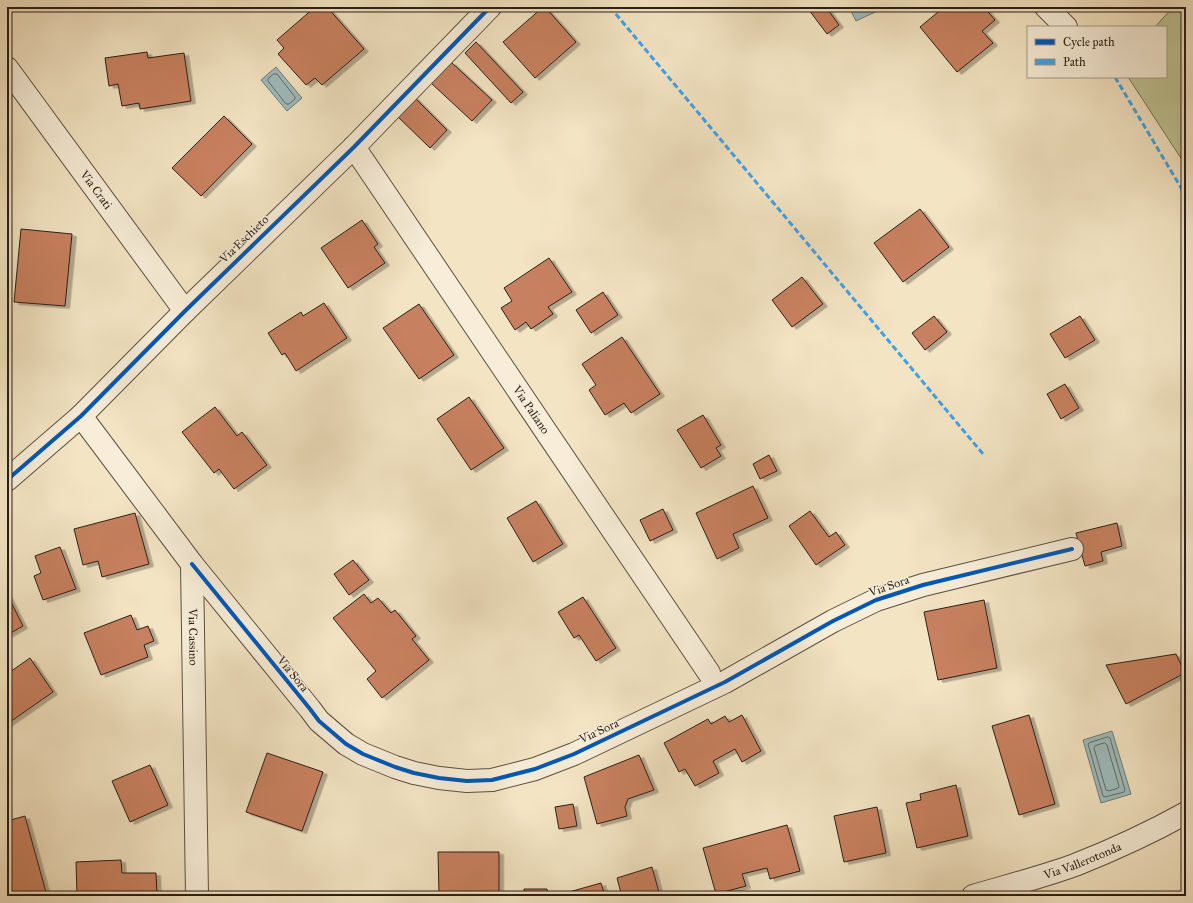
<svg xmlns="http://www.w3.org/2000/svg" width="1193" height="903" viewBox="0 0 1193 903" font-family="'IM FELL Great Primer',serif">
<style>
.green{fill:#bec392;stroke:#747054}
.water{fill:#9fbcbd;stroke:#707d7a}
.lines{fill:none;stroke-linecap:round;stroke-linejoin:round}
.shore{stroke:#646d6a;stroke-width:1}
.building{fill:#c88160;stroke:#2a1e16;filter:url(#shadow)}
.street-casing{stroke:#5c5041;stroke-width:24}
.street{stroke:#f7edd8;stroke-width:22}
.quiet{stroke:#3ea2ea;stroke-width:3;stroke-dasharray:6 3;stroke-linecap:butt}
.cycleway-casing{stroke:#f7edd8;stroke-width:6}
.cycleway{stroke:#0057b8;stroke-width:4}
.labels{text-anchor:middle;stroke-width:3;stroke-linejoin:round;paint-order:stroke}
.street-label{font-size:12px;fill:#2a1e16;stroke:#f7edd8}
</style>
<defs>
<filter id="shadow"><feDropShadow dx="4.5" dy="2.5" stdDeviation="0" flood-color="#0004"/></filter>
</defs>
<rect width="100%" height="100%" fill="#f3e4c3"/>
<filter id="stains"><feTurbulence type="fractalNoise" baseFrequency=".005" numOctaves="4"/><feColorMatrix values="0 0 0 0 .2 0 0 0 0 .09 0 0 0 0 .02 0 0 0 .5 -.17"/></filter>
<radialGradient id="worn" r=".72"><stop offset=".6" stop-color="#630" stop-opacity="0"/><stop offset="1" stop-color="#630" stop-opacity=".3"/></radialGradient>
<!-- green -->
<polygon class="green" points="1173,7 1186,7 1186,166 1128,77 1166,77 1166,27 1155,27"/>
<!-- water -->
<g class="water">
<polygon points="849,7 886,7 856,21"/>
<polygon points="276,67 302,98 287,111 261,80"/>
<polygon points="1112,731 1131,794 1101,803 1083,740"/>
</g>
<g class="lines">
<!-- shore -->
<g class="shore">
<polygon points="274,74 277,74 295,97 295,99 289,104 286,104 268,81 268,79"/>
<polygon points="1108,737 1110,738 1125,790 1124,792 1105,797 1103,796 1088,744 1089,743"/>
<polygon points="1105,743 1107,745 1119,786 1118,788 1109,791 1106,790 1094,748 1095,746"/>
</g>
</g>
<!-- building -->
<g class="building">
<polygon points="315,7 327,7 364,49 322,85 315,78 306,85 278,54 284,48 277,40"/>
<polygon points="543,7 545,7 576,42 535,78 503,42"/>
<polygon points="813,7 826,7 839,25 827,34 809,10"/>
<polygon points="944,7 984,7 995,20 982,31 993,43 957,72 920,27"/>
<polygon points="476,42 523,92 511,103 465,53"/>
<polygon points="147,52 148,58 184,53 191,101 140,109 139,103 122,106 118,84 109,86 105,58"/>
<polygon points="451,62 492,100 472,121 431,83"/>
<polygon points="413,96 447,130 430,148 395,114"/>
<polygon points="224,116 252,144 201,196 172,168"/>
<polygon points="920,209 949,247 903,282 874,243"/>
<polygon points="362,220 378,244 374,247 385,263 348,288 321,248"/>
<polygon points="21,229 72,234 65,306 14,302"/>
<polygon points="549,258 572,292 548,307 553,314 531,329 526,322 515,330 501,308 512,301 504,288"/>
<polygon points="802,277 823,304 792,327 772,300"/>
<polygon points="603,292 618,315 591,333 576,310"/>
<polygon points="324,303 347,338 296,371 285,353 282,355 268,333 301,312 303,316"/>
<polygon points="419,304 454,355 419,379 383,328"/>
<polygon points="934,316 947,332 925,350 912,333"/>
<polygon points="1080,316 1095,340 1065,358 1050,334"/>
<polygon points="622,337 660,394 631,413 624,403 605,415 589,390 596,385 582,364"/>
<polygon points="1065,384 1079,408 1061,419 1047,394"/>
<polygon points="469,397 504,448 471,470 437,419"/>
<polygon points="215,407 237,436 242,432 267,465 234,489 219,469 214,473 182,432"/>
<polygon points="703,415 721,445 716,448 721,456 701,468 677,430"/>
<polygon points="769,455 777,471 760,479 753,464"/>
<polygon points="753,486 768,518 733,534 739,548 717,559 696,513"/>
<polygon points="536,501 563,544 533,562 507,518"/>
<polygon points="663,509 673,530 650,541 640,520"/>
<polygon points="810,511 829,537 836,532 845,545 816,565 789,526"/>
<polygon points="135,513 149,564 102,577 98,561 83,565 74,529"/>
<polygon points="1117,523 1122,546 1101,552 1103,561 1085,566 1076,533"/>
<polygon points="60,547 76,589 43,600 34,576 41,573 35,556"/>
<polygon points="353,560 369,580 349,595 334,574"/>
<polygon points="7,594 23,626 7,635"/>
<polygon points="364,594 371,603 378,598 391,613 395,610 416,636 412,639 429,660 382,698 367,679 376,671 333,618"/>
<polygon points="583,597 616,648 596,661 579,635 574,638 558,612"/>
<polygon points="984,600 997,668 938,680 924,612"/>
<polygon points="131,615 137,630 148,626 154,641 144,645 148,657 101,675 84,633"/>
<polygon points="1176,654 1185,673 1126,704 1106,665"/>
<polygon points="30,658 53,692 7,724 7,674"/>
<polygon points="742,715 761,751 742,762 735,749 713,761 719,773 695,786 685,769 679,772 664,743 708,719 711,724 725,716 729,722"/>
<polygon points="1029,715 1055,804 1019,815 992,726"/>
<polygon points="267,753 323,772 302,831 246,812"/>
<polygon points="639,755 654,790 628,799 625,807 627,816 597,824 584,777"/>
<polygon points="150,765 168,805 130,822 112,781"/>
<polygon points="956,785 968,836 917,848 906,803 921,800 920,794"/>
<polygon points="573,804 577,826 559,829 555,807"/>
<polygon points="877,807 886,853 844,862 834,816"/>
<polygon points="25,816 47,896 7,896 7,834 9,833 7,821"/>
<polygon points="787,825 800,871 770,879 767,868 742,874 746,886 716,894 703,848"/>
<polygon points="438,852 499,852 499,893 439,893"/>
<polygon points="121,860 122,873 156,873 157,896 94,896 94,894 77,895 76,862"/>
<polygon points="652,867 660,896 610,896 621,893 617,878"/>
<polygon points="601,883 605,896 570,896 569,892"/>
<polygon points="524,889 547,889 548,896 524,896"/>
</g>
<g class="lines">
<!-- street casing -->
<g class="street-casing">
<g id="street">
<polyline points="1046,7 1066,27"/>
<path id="s1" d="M7,68l178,243"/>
<path id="s2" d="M354,147l355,526"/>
<path id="s3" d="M81,416l111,148 5,332"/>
<polyline points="7,480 81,416 185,311 354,147 490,7"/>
<polyline points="192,564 310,709 319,721 346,744 363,754 395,767 414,773 439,778 467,781 492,780 535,769 574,754 725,682 833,621 876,600 923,585 1072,549"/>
<path id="s4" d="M973,896c34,-10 69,-19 102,-31 38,-15 75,-32 111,-52"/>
</g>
</g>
<!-- street -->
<use href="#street" class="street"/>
<!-- quiet -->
<g class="quiet">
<polyline points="610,7 983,454"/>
<polyline points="1115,77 1186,196"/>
</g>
<!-- cycleway casing -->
<g class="cycleway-casing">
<g id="cycleway">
<polyline points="7,480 81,416 185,311 354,147 490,7"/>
<polyline points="192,564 310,709 319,721 346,744 363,754 395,767 414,773 439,778 467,781 492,780 535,769 574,754 725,682 833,621 876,600 923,585 1072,549"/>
</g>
</g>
<!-- cycleway -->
<use href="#cycleway" class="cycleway"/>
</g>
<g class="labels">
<!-- street labels -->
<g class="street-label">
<text dy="4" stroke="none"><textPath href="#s1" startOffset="151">Via Crati</textPath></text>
<text transform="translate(244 239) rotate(-44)" y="4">Via Eschieto</text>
<text dy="4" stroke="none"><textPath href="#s2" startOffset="317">Via Paliano</textPath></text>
<text transform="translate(889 586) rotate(-19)" y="4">Via Sora</text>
<text dy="4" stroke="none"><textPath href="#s3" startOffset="258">Via Cassino</textPath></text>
<text transform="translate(293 674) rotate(51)" y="4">Via Sora</text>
<text transform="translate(599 731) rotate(-25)" y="4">Via Sora</text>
<text dy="4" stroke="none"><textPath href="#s4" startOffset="115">Via Vallerotonda</textPath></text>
</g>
</g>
<!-- margin -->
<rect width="1193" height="903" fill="none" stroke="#f3e4c3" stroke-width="24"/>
<rect x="8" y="8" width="1177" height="887" fill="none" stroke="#2a1e16" stroke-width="2"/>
<rect x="12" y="12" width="1169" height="879" fill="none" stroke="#2a1e16"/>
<!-- legend -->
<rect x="1027" y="26" width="140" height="52" fill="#f7edd8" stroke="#a59a8a"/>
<rect x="1035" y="39" width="20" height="6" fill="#0057b8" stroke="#a59a8a"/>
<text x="1063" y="46" font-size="12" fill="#2a1e16">Cycle path</text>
<rect x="1035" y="59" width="20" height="6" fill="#3ea2ea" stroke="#a59a8a"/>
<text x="1063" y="66" font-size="12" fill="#2a1e16">Path</text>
<rect width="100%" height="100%" filter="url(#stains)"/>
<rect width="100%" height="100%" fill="url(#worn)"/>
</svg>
